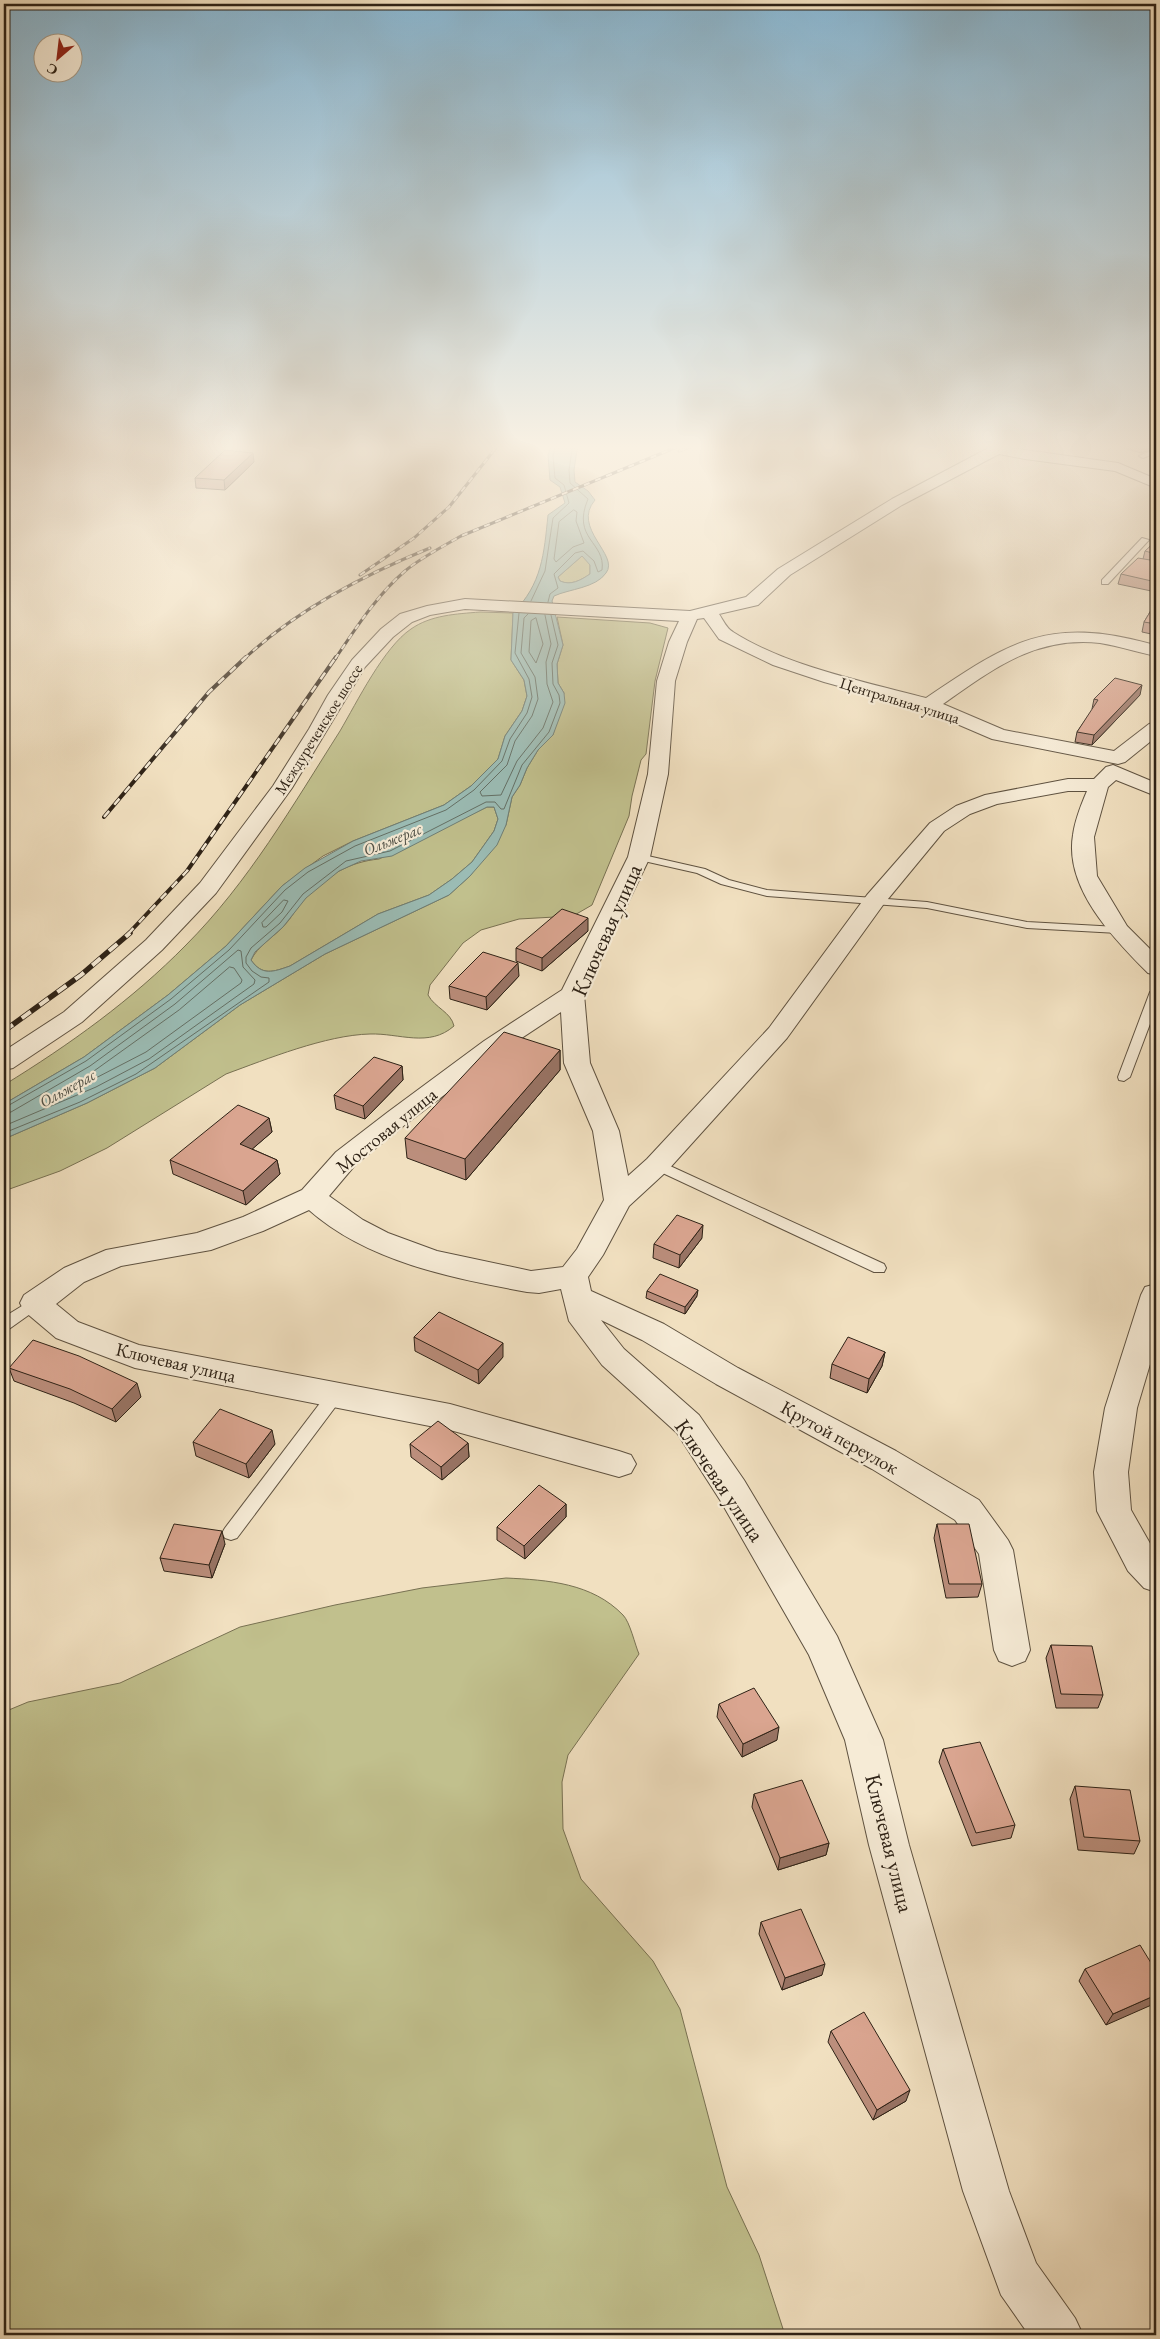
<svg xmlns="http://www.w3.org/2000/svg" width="1160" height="2339" viewBox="0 0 1160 2339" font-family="'EB Garamond',serif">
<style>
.green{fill:#c1c08d;stroke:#787152}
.water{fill:#9bbdb6;stroke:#6f7f76;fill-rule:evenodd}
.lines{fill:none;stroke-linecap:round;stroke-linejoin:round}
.shore{stroke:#647066;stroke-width:1}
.service-casing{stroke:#5f5240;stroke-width:2}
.minor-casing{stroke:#5f5240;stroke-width:2}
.service{fill:#f6ebd6;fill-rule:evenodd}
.minor{fill:#f6ebd6;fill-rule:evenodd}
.rail-far2-casing{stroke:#2e2216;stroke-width:3}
.rail-far1-casing{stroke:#2e2216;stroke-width:4}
.rail-casing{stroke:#2e2216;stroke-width:5.5}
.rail-far2{stroke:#f6ebd6;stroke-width:2;stroke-dasharray:6;stroke-linecap:butt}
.rail-far1{stroke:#f6ebd6;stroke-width:2.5;stroke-dasharray:8;stroke-linecap:butt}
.rail{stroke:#f6ebd6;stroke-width:4;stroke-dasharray:11;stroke-linecap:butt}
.wall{fill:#bb8e7c;stroke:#2e2216}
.shaded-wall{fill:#997465;stroke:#2e2216}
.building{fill:#daa590;stroke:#2e2216}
.labels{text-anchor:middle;stroke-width:4.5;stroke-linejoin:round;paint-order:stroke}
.far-street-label{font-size:16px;fill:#2e2216;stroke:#f6ebd6}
.far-water-label{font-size:16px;font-style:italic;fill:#4f5046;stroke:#f6ebd6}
.street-label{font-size:19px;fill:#2e2216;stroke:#f6ebd6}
.near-street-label{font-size:22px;fill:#2e2216;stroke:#f6ebd6}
</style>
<rect width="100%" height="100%" fill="#f1e0c0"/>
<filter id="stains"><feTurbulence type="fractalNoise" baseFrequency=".004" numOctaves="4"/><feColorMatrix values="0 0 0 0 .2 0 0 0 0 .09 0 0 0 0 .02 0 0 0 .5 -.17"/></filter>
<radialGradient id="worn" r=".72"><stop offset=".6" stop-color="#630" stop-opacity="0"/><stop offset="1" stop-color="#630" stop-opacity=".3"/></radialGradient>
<!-- green -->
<g class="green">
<path d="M582,556l8,8v10c-9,6 -19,12 -30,7l-2,-4z"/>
<path d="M480,612l33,1 -2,47 13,20 3,16 -5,15 -17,25 -7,23 -27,27 -27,19 -91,36 -30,15 -41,30 -56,60 -58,49 -84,62 -80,47v-19c65,-40 128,-85 182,-140 62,-62 107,-140 154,-214 17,-29 44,-84 71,-102 20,-14 45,-15 69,-17z"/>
<path d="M557,617l93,6 18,5 -13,53 -9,73 -5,6 -9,36 -3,20 -37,89 -19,11 -54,3 -38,11 -18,13 -33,42 -2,10c7,13 23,17 26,31 -25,22 -55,7 -84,8 -44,1 -103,25 -144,40l-119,74 -47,23 -56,20v-52l83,-36 68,-35 85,-63 85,-51 124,-59 21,-19 36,-51 6,-28 8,-12 7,-17 11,-18 15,-15 11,-42 -6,-10 -1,-19 6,-19z"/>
<path d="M487,807h7l4,12 -4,12 -22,31 -20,17 -23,16 -51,19 -88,52c-17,6 -28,10 -39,-6 7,-14 21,-22 32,-33 9,-9 14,-21 23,-30 22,-22 43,-35 73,-38z"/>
<path d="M506,1578c42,2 86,5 117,37 7,7 12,30 16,39l-71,101 -6,27 1,47 18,50 72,82 27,48 47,178 32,68 26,80h-781v-623l24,-10 92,-19 120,-56 95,-22 87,-17z"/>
</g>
<!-- water -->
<path class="water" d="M552,444h26l-4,26 1,12 13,9 7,9c-24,28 25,55 11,73 -10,15 -37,16 -52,23l-2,5 11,44 -6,19 1,19 6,10 1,10 -12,32 -15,15 -11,18 -7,17 -8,12 -6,28 -9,20 -27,31 -21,19 -124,59 -85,51 -85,63 -68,35 -83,36v-35l80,-47 84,-62 58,-49 56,-60 23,-18 48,-27 91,-36 27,-19 27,-27 7,-23 17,-25 5,-15 -3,-16 -13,-20 2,-47c29,-29 31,-59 35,-98l17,-12 -5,-16 -10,-7 -2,-25zM582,556l8,9v9c-9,6 -19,12 -30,7l-2,-4zM487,807h7l4,12 -4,12 -22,31 -20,17 -23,16 -51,19 -88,52c-17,6 -28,10 -39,-6l4,-8 28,-25 23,-29 33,-27 22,-10 31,-5z"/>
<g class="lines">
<!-- shore -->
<g class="shore">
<polygon points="574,510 577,512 576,521 584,543 573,547 556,562 554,559 559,522"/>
<polyline points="531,601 545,571 553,518 569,503 564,485 555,478 553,456 556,444"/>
<path d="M548,602l2,-8 8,-6 -4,-14 21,-21 8,-2 11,10 4,11 4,-2c4,-28 -31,-31 -14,-71l-18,-16 -1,-13 4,-26"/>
<polyline points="528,614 524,618 521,653 535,677 538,699 532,716 515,741 507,765 480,792 482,796 501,795 517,761 543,728 553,702 547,684 546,662 551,644 545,615"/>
<polygon points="536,618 543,644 536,663 529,652 531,621"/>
<polygon points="284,900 288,901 282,912 266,927 263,927 262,923"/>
<polygon points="230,967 234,968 242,980 241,983 146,1052 90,1081 87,1080 87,1076 179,1010"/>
<polyline points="4,1108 86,1061 171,999 229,950 285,890 308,872 355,846 446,810 474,790 502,761 510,739 527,713 532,697 529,679 515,653 519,613"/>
<polyline points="4,1114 11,1112 90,1066 175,1004 238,950 241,951 243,967 255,980 254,984 149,1059 96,1087 4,1126"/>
<polyline points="4,1133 80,1102 136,1074 269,982 269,978 261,977 252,971 246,963 246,957 251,948 280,923 303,894 346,861 390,851 486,802 495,802 501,809 504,809 522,765 549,732 560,703 559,695 553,684 552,663 558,645 551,615"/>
</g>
<!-- service casing -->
<g class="service-casing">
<g id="service">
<polygon points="1109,444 1118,444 1109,449 1106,447"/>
<polygon points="1156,449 1156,453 1143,458 1139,456"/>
<polygon points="1142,538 1149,540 1108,584 1102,584 1102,580"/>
<polygon points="639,854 705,869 729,880 767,890 927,902 1027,922 1118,927 1124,930 1118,933 1027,928 927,908 767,896 721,884 697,873 635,859 635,855"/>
<polygon points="1156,988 1156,1008 1130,1077 1124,1081 1119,1080 1118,1077 1150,992"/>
<polygon points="657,1160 884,1264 886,1268 884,1272 874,1272 652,1168 650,1165"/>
<polygon points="35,1298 40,1299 43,1303 40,1307 9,1329 4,1331 4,1317"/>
<polygon points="336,1388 342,1390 344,1394 342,1398 237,1538 231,1540 225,1538 222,1533 225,1528 330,1390"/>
</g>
</g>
<!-- minor casing -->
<g class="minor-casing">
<g id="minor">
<path d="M996,444h18l-4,4 108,15 38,16v9l-41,-17 -90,-12 -26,-5 -97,51 -112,70 -32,30 -39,9c4,6 8,15 14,18 53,34 132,50 193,66 84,-57 122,-82 225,-54l5,1v11c-19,-4 -37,-10 -56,-13 -65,-7 -107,26 -157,61l61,26 110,21 35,-27 7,-2v15l-31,25 -7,2 -126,-25 -70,-30 -98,-27 -51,-17 -54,-26 -15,-21 -7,1 -10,23 -12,39 -7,93 -18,83 -66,137 6,69 29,68 9,45 19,-17 122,-131 98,-133 63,-72 26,-17 29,-11 83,-16h26l12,-12 7,-2 43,18v13l-40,-16 -8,7 -14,50 3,39 30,50 29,29v20l-8,-2c-34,-34 -84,-85 -75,-138 2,-15 8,-30 14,-44h-19l-71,13 -27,10 -26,17 -61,74 -96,133 -120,133 -38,35 -26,49 -15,22 3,14 73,33 74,44 158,83 83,49 29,40 5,10 17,100 -5,11 -13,5 -13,-5 -5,-11 -15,-96 -24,-34 -83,-51 -156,-85 -74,-44 -41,-20 23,29 75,66 45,65 93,156 46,104 26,105 100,346 27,72 39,55 8,17h-54l-28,-40 -38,-104 -94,-346 -24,-105 -36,-85 -89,-155 -43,-67 -75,-68 -33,-44 -8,-32 -22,4 -12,-1c-75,-14 -159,-30 -218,-82l-46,21 -52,19 -90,16 -37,16 -28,22 22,18 61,23 311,59 169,47 12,4 5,9 -5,9 -12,4 -169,-47 -315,-62 -79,-30 -32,-27 -4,-8 4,-8 40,-27 42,-18 91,-17 46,-16 59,-27 34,-38 52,-40 96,-71 78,-51 66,-133 20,-83 9,-93 12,-39 10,-21 -214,-12 -35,6 -18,7 -19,15 -28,30 -73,121 -76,105 -54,57 -80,72 -69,46 -9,2v-19l60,-39 82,-72 54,-57 73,-97 36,-57 19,-34 24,-35 29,-31 19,-15 27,-8 38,-7 225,12 56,-14 32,-28 114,-70zM561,1012l3,51 29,68 11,69 -27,49 -14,18 -32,4 -94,-20 -49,-18 -25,-13 -34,-24 27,-32 50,-40 96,-73z"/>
<polygon points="1156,1284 1156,1344 1137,1408 1128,1472 1131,1510 1156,1554 1156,1592 1144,1588 1128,1571 1097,1511 1094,1472 1105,1408 1141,1295 1145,1287"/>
</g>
</g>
<!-- service -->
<use href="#service" class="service"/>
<!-- minor -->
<use href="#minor" class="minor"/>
<!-- rail-far2 casing -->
<g class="rail-far2-casing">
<g id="rail-far2">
<polyline points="679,451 699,444"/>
<polyline points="360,575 414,538 449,507 499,444"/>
<path d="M244,659c51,-48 122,-85 186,-111"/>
<path d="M335,659c21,-31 42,-64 70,-88 17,-14 37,-24 56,-35l223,-92"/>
</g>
</g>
<!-- rail-far1 casing -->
<g class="rail-far1-casing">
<g id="rail-far1">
<polyline points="104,817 209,692 246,657"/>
<polyline points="128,934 187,871 336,657"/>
</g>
</g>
<!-- rail casing -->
<g class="rail-casing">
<polyline id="rail" points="4,1031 81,975 130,933"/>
</g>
<!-- rail-far2 -->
<use href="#rail-far2" class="rail-far2"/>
<!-- rail-far1 -->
<use href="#rail-far1" class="rail-far1"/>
<!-- rail -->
<use href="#rail" class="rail"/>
</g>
<!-- wall -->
<g class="wall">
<polygon points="1121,444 1156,444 1141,453 1121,447"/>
<polygon points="1156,450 1156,457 1153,456 1154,451"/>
<polygon points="254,462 225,490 196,488 195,478"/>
<polygon points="1156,541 1156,592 1118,584 1121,574 1143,559 1145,551"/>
<polygon points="1156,602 1156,635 1142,632 1144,622"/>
<polygon points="1140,695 1092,745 1075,742 1077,732 1093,709 1092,709 1094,699"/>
<polygon points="588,931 542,971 516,961 516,948"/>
<polygon points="519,976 487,1010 450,999 449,986"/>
<polygon points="560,1050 560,1070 466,1180 407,1158 405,1138"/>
<polygon points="402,1066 403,1080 365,1119 336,1109 334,1095"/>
<polygon points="269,1118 272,1132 252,1149 277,1160 280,1174 246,1205 173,1174 170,1160"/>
<polygon points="702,1238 679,1268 653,1258 654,1244"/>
<polygon points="647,1291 697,1296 685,1314 646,1298"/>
<polygon points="414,1337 503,1357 479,1384 415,1351"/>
<polygon points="885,1352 882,1366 867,1393 830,1378 832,1364"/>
<polygon points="9,1368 141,1397 116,1422 74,1403 14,1381"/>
<polygon points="193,1442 275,1444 249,1478 196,1456"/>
<polygon points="468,1443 469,1457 442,1480 411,1457 410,1444"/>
<polygon points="1156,1499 1156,1518 1151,1516"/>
<polygon points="566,1504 566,1517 525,1559 497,1540 497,1527"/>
<polygon points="937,1524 982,1584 978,1597 946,1598 934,1538"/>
<polygon points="225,1544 212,1578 164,1571 160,1558"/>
<polygon points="1051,1645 1103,1695 1098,1708 1056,1708 1046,1658"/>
<polygon points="719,1704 777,1740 742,1757 717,1717"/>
<polygon points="943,1749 1015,1825 1011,1838 972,1846 939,1762"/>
<polygon points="1075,1786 1140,1841 1134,1854 1078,1850 1070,1799"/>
<polygon points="754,1794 829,1843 826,1855 778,1870 752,1807"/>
<polygon points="761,1922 822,1975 782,1990 759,1934"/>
<polygon points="1085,1969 1156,1971 1106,2025 1079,1981"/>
<polygon points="831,2031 906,2101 873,2120 828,2042"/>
</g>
<!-- shaded-wall -->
<g class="shaded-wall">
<polygon points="1153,444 1156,444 1156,448 1141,453 1142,448"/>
<polygon points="253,453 254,462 225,490 224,480"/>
<polygon points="1142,685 1140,695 1092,745 1094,735"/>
<polygon points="588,918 588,931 542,971 542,958"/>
<polygon points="518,963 519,976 487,1010 486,997"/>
<polygon points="560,1050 560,1070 466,1180 465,1159"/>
<polygon points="402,1066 403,1080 365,1119 363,1106"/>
<polygon points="269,1118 272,1132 242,1158 240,1144"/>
<polygon points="277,1160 280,1174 246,1205 243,1191"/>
<polygon points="703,1225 702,1238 679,1268 680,1255"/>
<polygon points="698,1290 697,1296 685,1314 685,1307"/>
<polygon points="503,1343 503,1357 479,1384 478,1370"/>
<polygon points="885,1352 882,1366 867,1393 869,1379"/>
<polygon points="137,1383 141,1397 116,1422 112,1409"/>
<polygon points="272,1430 275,1444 249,1478 246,1464"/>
<polygon points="468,1443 469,1457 442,1480 441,1467"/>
<polygon points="566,1504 566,1517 525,1559 524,1546"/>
<polygon points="222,1531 225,1544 212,1578 209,1565"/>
<polygon points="779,1727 777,1740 742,1757 743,1744"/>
<polygon points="829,1843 826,1855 778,1870 780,1858"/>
<polygon points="825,1964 822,1975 782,1990 785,1978"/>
<polygon points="1156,1995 1156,2003 1106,2025 1113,2014"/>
<polygon points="910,2090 906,2101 873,2120 877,2110"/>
</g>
<!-- building -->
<g class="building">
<polygon points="1129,444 1153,444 1142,448"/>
<polygon points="225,450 253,453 224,480 195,478"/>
<polygon points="1156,541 1156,554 1145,551"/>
<polygon points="1138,558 1156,561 1156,582 1121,574"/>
<polygon points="1156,602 1156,624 1144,622"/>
<polygon points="1115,678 1142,685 1094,735 1077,732 1098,700 1094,699"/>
<polygon points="562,909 588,918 542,958 516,948"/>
<polygon points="483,952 518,963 486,997 449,986"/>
<polygon points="504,1032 560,1050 465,1159 405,1138"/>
<polygon points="374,1057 402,1066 363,1106 334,1095"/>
<polygon points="238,1105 269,1118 240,1144 277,1160 243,1191 170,1160"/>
<polygon points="677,1215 703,1225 680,1255 654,1244"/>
<polygon points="660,1274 698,1290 685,1307 647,1291"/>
<polygon points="439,1312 503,1343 478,1370 414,1337"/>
<polygon points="848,1337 885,1352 869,1379 832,1364"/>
<polygon points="33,1340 79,1356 137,1383 112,1409 70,1389 9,1368"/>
<polygon points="220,1409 272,1430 246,1464 193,1442"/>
<polygon points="438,1421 468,1443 441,1467 410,1444"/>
<polygon points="539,1485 566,1504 524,1546 497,1527"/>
<polygon points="1156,1500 1156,1511 1153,1509"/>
<polygon points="174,1524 222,1531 209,1565 160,1558"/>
<polygon points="937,1524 969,1524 982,1584 949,1584"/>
<polygon points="1051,1645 1092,1646 1103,1695 1061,1694"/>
<polygon points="754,1688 779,1727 743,1744 719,1704"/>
<polygon points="980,1742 1015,1825 976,1833 943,1749"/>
<polygon points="802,1780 829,1843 780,1858 754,1794"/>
<polygon points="1075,1786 1130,1790 1140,1841 1084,1837"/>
<polygon points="801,1909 825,1964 785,1978 761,1922"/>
<polygon points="1140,1945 1156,1971 1156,1995 1113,2014 1085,1969"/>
<polygon points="864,2012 910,2090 877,2110 831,2031"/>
</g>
<!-- sky -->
<linearGradient id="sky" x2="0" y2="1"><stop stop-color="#89b8d4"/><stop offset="0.58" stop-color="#f9f1e3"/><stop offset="1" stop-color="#f9f1e3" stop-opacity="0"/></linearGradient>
<rect width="1160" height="772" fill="url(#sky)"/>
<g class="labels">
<!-- far-street labels -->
<g class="far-street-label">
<text transform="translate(900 700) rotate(17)" y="6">Центральная улица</text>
<text transform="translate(318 729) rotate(-58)" y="6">Междуреченское шоссе</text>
</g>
<!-- far-water labels -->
<g class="far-water-label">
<text transform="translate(392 839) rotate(-22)" y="6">Ольжерас</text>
<text transform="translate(67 1088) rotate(-29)" y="6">Ольжерас</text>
</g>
<!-- street labels -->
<g class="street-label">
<text transform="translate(386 1130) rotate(-39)" y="7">Мостовая улица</text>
<text transform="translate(176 1362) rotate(13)" y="7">Ключевая улица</text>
<text transform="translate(840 1437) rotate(29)" y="7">Крутой переулок</text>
</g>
<!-- near-street labels -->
<g class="near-street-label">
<text transform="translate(606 930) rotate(-66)" y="8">Ключевая улица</text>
<text transform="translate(720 1480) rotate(56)" y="8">Ключевая улица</text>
<text transform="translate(890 1843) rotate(76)" y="8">Ключевая улица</text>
</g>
</g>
<!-- margin -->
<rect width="1160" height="2339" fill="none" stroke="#f1e0c0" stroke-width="20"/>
<rect x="5" y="5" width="1150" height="2329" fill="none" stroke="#2e2216" stroke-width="2.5"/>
<rect x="10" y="10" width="1140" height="2319" fill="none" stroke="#2e2216"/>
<!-- north arrow -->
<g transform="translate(58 58) rotate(208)"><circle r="24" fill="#f6ebd6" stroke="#a69b89"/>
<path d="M0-4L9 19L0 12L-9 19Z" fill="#8f2418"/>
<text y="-8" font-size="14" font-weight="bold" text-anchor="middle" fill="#2e2216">С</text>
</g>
<rect width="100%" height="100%" filter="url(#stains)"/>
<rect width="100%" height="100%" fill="url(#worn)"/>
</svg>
